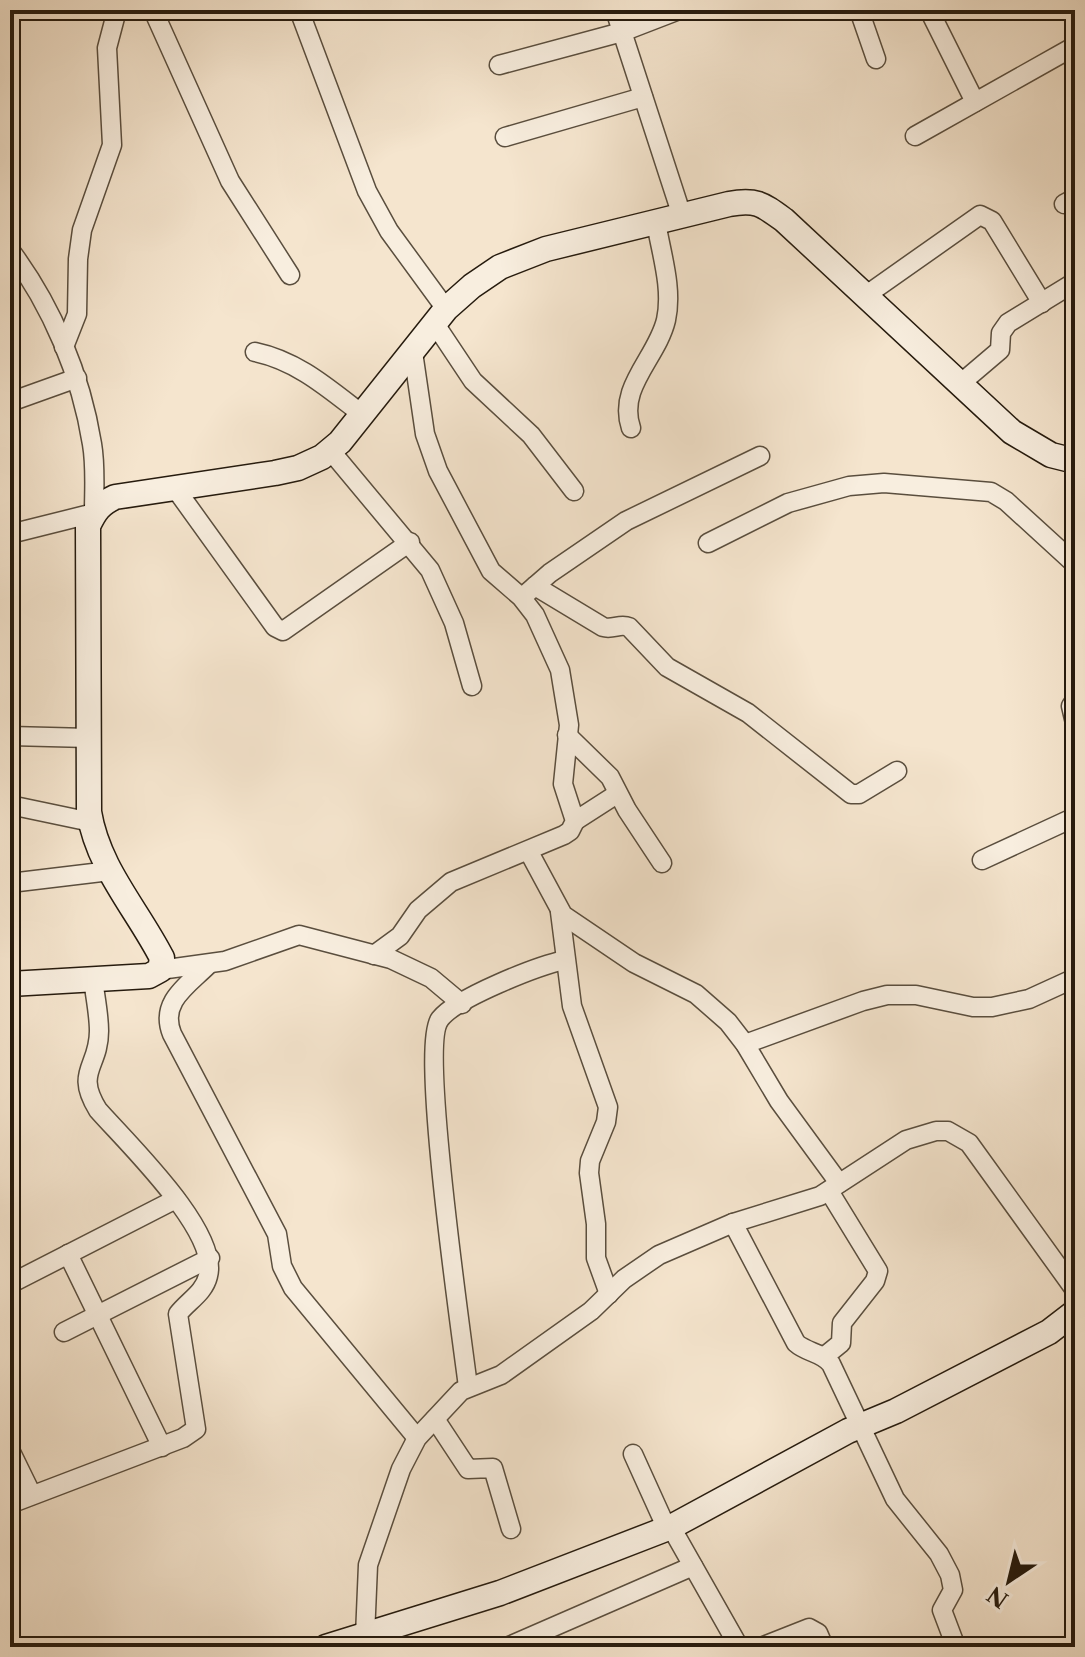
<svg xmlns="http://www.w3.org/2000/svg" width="1085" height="1657" viewBox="0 0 1085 1657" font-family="'Libre Caslon Text',serif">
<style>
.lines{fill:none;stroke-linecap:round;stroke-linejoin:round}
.street-casing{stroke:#5a4e3e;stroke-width:21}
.secondary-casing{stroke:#261b0e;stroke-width:27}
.street{stroke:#f8eedf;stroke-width:18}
.secondary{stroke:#f8eedf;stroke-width:24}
</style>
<rect width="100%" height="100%" fill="#f5e5ce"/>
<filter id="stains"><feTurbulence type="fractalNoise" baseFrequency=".0025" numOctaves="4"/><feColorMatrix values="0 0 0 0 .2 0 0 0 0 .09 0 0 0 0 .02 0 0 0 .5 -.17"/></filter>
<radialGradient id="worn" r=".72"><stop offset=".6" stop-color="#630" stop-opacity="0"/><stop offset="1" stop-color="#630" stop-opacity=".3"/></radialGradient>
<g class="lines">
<!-- street casing -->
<g class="street-casing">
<g id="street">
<polyline points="153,10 230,181 290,275"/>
<polyline points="299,10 367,191 389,231 446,309"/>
<polyline points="615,10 682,216"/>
<polyline points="859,10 876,59"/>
<polyline points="929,10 975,102"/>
<polyline points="499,65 622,32 679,10"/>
<polyline points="915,136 1075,46"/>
<polyline points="505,137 643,97"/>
<polyline points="1064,204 1075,198"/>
<path d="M10,250c42,56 71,125 82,194 4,23 2,46 2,69l-84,21"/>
<polyline points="865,296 980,215 992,221 1042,303"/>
<polyline points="435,324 473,381 531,435 574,491"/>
<polyline points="64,347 77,314 78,259 82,230 112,145 107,48 117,10"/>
<path d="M255,352c43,9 74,37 108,63"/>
<polyline points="960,384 1000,350 1001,333 1008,323 1075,282"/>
<polyline points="10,402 77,378"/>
<path d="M631,428c-14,-41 26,-70 35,-108 7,-32 -5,-67 -10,-98"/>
<polyline points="330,450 430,570 454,623 472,686"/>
<polyline points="175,488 275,627 283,631 410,542"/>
<polyline points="708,543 788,503 849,486 884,483 991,492 1006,501 1075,564"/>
<path d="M535,586l68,41c10,3 17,-4 26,0l38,40 81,46 103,81h8l38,-23"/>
<polyline points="527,593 550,573 626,521 760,456"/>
<polyline points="1075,700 1071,706 1075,723"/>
<polyline points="567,735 610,777 627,810 662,863"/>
<polyline points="10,736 89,738"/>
<polyline points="10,805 91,822"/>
<polyline points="575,821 617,794"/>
<polyline points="529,852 563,915 634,963 696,994 728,1022 745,1044 779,1101 839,1183"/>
<polyline points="982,860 1075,817"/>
<polyline points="10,883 110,871"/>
<polyline points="560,912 572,1006 608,1107 606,1122 590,1161 589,1173 596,1224 596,1258 609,1294"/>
<polyline points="374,955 400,936 418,910 451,882 564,835 570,831 575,821 563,784 569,725 560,670 535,615 521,597 491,571 438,471 425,434 413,352"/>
<path d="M208,965c-20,20 -49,37 -36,69l105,200 5,32 11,22 124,150"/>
<polyline points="160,970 225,961 299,935 391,959 431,978 462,1004"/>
<polyline points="745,1044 863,1001 887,995 916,995 973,1007 992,1007 1029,999 1075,978"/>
<path d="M733,1223l63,120c11,10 26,9 35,21l64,135 44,55 11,21 3,15 -11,20 14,37"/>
<polyline points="68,1254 162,1447"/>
<polyline points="10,1284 176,1199"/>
<polyline points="64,1332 210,1258"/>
<polyline points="825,1356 841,1343 842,1323 875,1281 878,1271 829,1191"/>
<path d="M468,1387c-6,-50 -49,-341 -28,-368 16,-21 97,-53 125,-59"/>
<polyline points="435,1419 468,1469 493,1468 511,1529"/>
<polyline points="10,1450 32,1495"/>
<polyline points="633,1454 667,1529"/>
<path d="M10,1504l173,-66 13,-9 -18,-115c10,-13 26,-21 30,-38 12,-44 -81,-133 -110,-166 -24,-39 1,-42 1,-79 0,-17 -4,-35 -6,-52"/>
<polyline points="671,1527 739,1647"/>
<polyline points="365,1636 368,1565 401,1469 417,1438 461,1391 501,1375 591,1311 624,1279 659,1255 733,1223 820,1196 906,1140 936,1131 948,1131 969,1143 1075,1290"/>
<polyline points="507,1647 693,1566"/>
<polyline points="761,1647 809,1628 818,1633 824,1647"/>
</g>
</g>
<!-- secondary casing -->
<g class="secondary-casing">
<g id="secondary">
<path d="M10,984l139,-8 11,-6 2,-12c-25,-49 -64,-90 -73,-146l-1,-286c7,-15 12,-22 27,-29l160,-24 23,-5 24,-11 18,-15 106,-133 26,-23 28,-19 46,-18 183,-45c27,-5 33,0 55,16l228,212 39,23 24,6"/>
<polyline points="326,1647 500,1593 671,1527 848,1431 896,1411 1049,1332 1075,1312"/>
</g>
</g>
<!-- street -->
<use href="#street" class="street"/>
<!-- secondary -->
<use href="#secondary" class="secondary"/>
</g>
<!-- margin -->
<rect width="1085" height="1657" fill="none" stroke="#f5e5ce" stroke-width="40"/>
<rect x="12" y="12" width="1061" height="1633" fill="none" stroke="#261b0e" stroke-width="4"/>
<rect x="20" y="20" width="1045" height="1617" fill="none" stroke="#261b0e" stroke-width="2"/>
<!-- north arrow -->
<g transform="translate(1009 1581) rotate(215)" stroke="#f8eedf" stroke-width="6" paint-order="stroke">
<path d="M0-6L14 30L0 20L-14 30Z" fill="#261b0e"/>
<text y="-12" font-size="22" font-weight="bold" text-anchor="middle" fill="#261b0e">N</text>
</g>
<rect width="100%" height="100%" filter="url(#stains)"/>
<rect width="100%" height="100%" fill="url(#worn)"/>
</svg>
